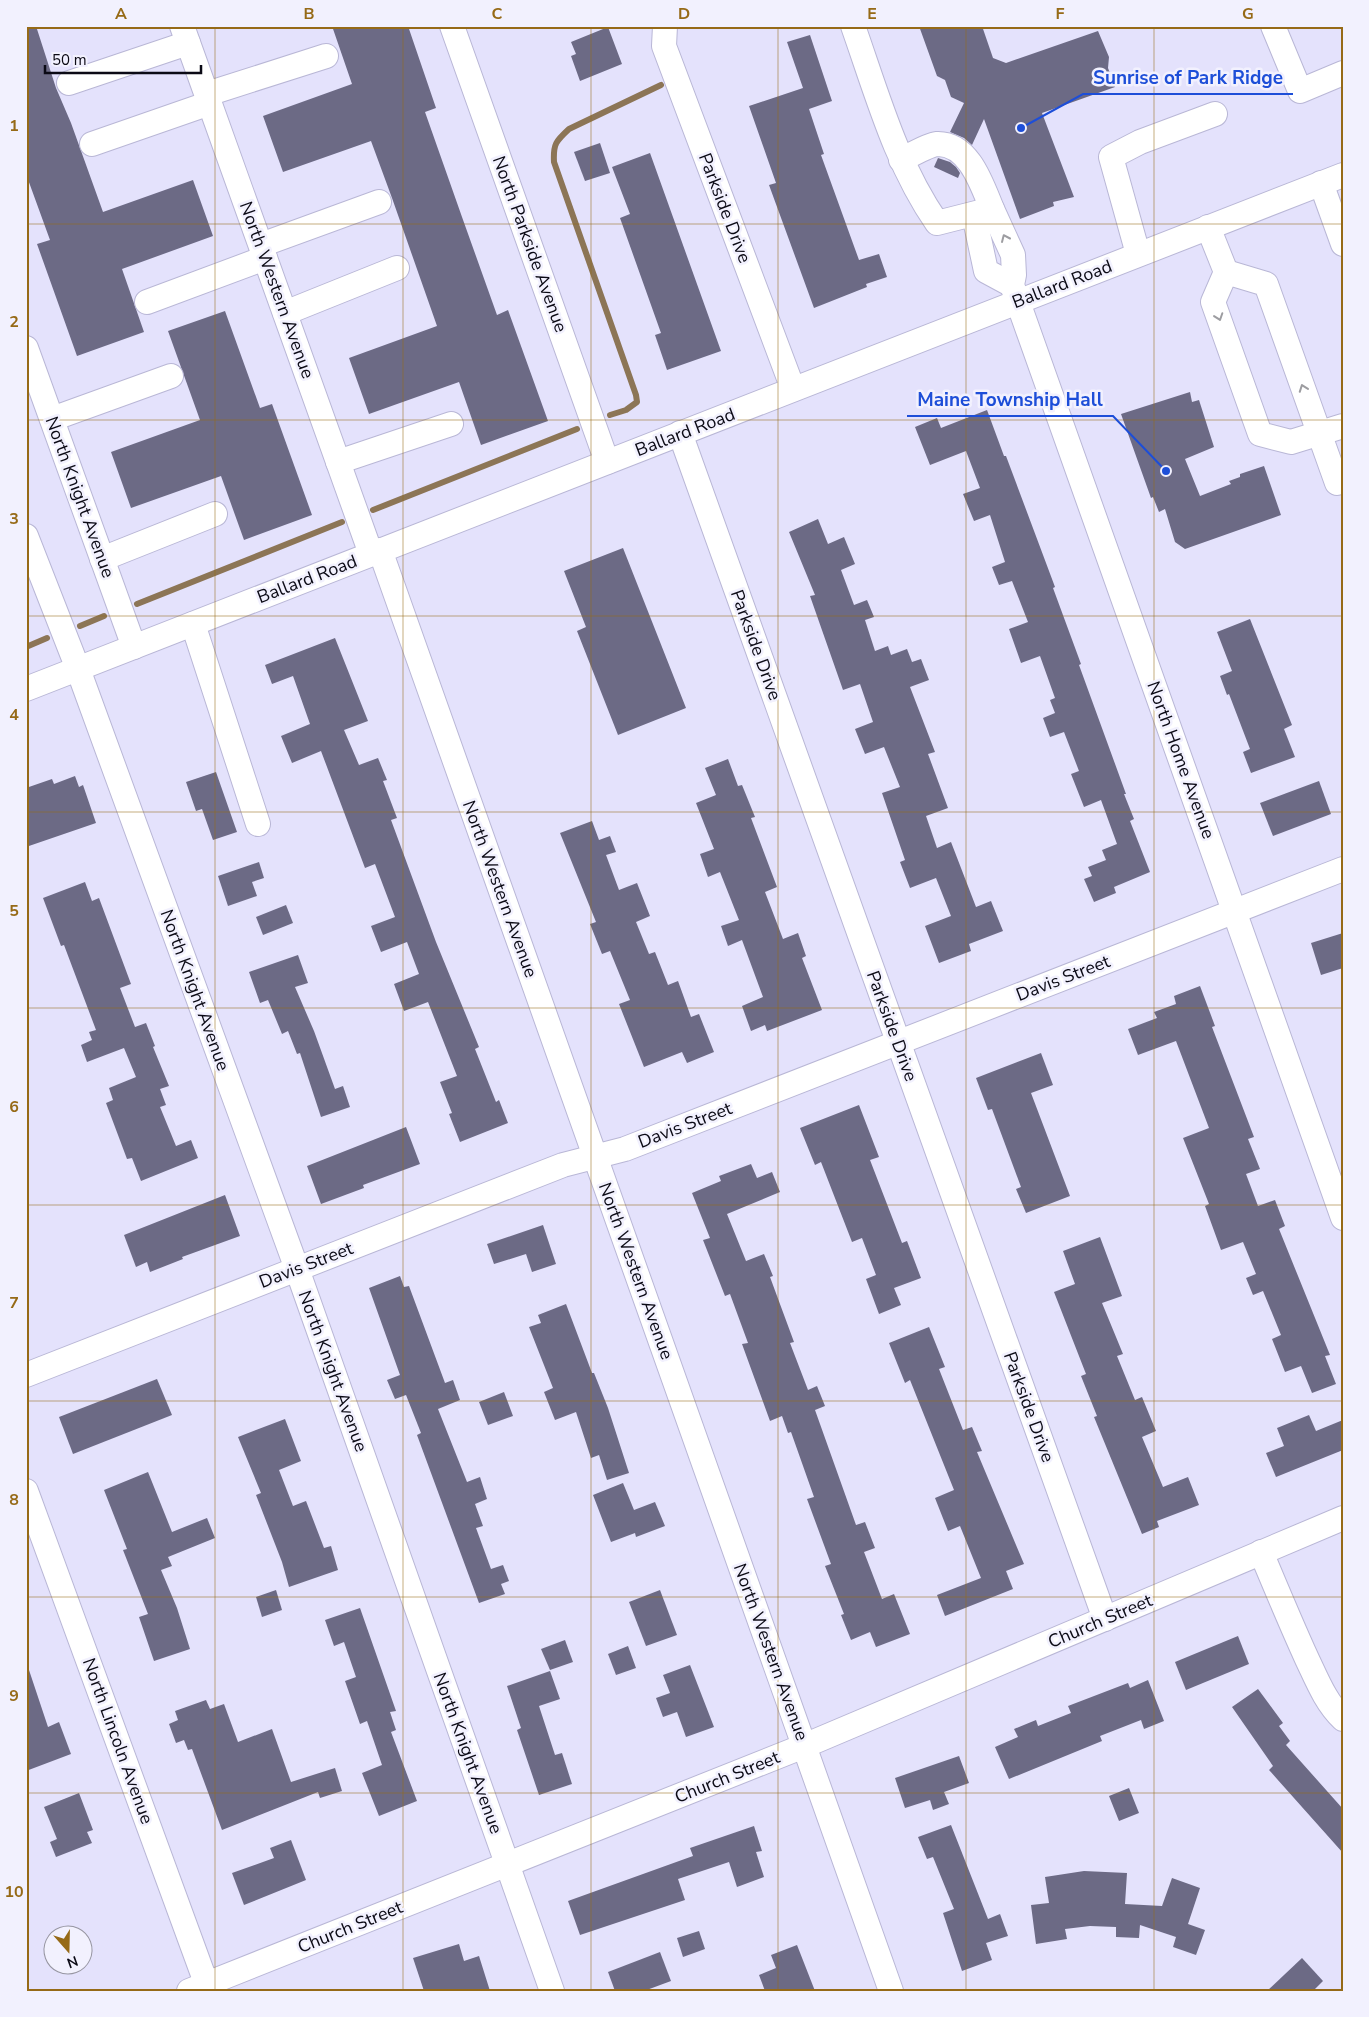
<svg xmlns="http://www.w3.org/2000/svg" width="1369" height="2017" viewBox="0 0 1369 2017" font-family="'Nunito Sans',sans-serif">
<style>
.lines{fill:none;stroke-linecap:round;stroke-linejoin:round}
.stream{stroke:#8c7556;stroke-width:6}
.building{fill:#6c6a85}
.minor-casing{stroke:#b9b7d6;stroke-width:26}
.minor{stroke:#fff;stroke-width:24}
.oneway{stroke:#9d9da1}
.grid{fill:none;stroke:#966a17;stroke-width:1;stroke-opacity:0.55}
.labels{text-anchor:middle;stroke-width:5;stroke-linejoin:round;paint-order:stroke}
.street-label{font-size:18px;fill:#0b0a15;stroke:#f2f1fe}
.leader{fill:none;stroke:#1d4ed8;stroke-width:2}
.callout-dot{fill:#1d4ed8;stroke:#f2f1fe;stroke-width:2}
.callout-label{font-size:19px;text-anchor:middle;font-weight:bold;fill:#1d4ed8;stroke:#f2f1fe;stroke-width:5;stroke-linejoin:round;paint-order:stroke}
.neatline{fill:none;stroke:#966a17;stroke-width:2}
.grid-label{font-size:16px;text-anchor:middle;font-weight:bold;fill:#966a17}
</style>
<rect width="100%" height="100%" fill="#e4e2fc"/>
<g class="lines">
<!-- stream -->
<g class="stream">
<path d="M610,415l16,-5 11,-8 -1,-7 -82,-233c-1,-18 2,-21 15,-33l92,-44"/>
<polyline points="373,510 577,429"/>
<polyline points="137,604 342,522"/>
<polyline points="80,626 104,616"/>
<polyline points="26,647 47,638"/>
</g>
</g>
<!-- building -->
<g class="building">
<polygon points="26,26 36,26 56,88 71,123 103,212 193,180 213,236 122,269 144,332 77,356 37,244 50,240 26,174"/>
<polygon points="332,26 408,26 436,108 425,112 462,217 497,315 508,310 548,421 481,445 459,382 369,414 349,358 437,326 392,198 371,141 283,172 263,116 352,84"/>
<polygon points="919,26 982,26 993,58 1006,63 1098,31 1109,57 1108,68 1115,87 1042,113 1074,197 1053,202 1054,206 1020,219 984,119 972,145 964,138 950,132 964,103 951,97 945,80 937,76"/>
<polygon points="608,27 622,64 580,81 571,56 576,54 571,42"/>
<polygon points="810,35 832,101 809,109 824,154 821,155 859,260 879,254 887,277 866,284 867,287 814,308 769,185 776,183 749,106 803,88 787,42"/>
<polygon points="600,143 610,173 585,181 574,152"/>
<polygon points="650,153 721,351 667,370 655,335 661,333 620,218 630,214 612,167"/>
<polygon points="938,158 950,162 956,167 960,173 958,178 934,167"/>
<polygon points="225,311 260,408 272,404 312,515 244,540 221,476 131,508 111,452 200,420 168,331"/>
<polygon points="1190,392 1192,402 1199,400 1214,447 1185,459 1200,496 1231,484 1229,481 1240,477 1240,474 1264,466 1281,515 1185,549 1175,542 1165,509 1159,512 1153,497 1151,498 1121,414"/>
<polygon points="987,410 1004,456 1006,456 1055,587 1053,588 1081,664 1079,665 1126,794 1124,794 1134,819 1130,821 1150,872 1114,887 1116,893 1094,902 1084,879 1092,876 1088,867 1106,860 1102,850 1117,844 1101,800 1084,807 1071,774 1079,771 1064,732 1050,737 1043,718 1055,713 1050,700 1055,698 1040,656 1021,663 1009,629 1028,622 1012,581 999,585 992,567 1005,562 990,515 974,521 963,494 980,488 966,451 930,465 915,427 937,418 941,428"/>
<polygon points="818,519 828,544 844,537 855,564 841,570 854,605 867,600 874,617 865,620 875,651 888,646 891,655 907,649 912,662 921,659 929,680 910,687 935,752 928,754 948,808 926,816 937,848 951,842 976,907 991,901 1003,931 969,944 971,951 939,963 925,926 951,916 936,878 910,888 900,862 905,860 882,793 900,787 884,747 865,754 855,729 873,722 860,684 843,690 810,596 815,595 789,532"/>
<polygon points="623,548 686,708 618,735 577,631 586,627 564,571"/>
<polygon points="1250,619 1292,725 1284,729 1295,757 1251,773 1243,752 1250,749 1229,694 1227,695 1220,676 1232,671 1217,632"/>
<polygon points="335,638 368,721 344,730 359,765 378,758 387,780 383,781 397,818 391,820 436,942 479,1047 475,1049 496,1102 499,1100 508,1123 460,1142 449,1114 452,1113 440,1082 457,1076 428,1002 404,1011 394,984 419,974 407,942 381,952 371,926 395,917 375,864 365,868 321,751 292,763 281,736 310,724 293,676 272,684 265,665"/>
<polygon points="728,759 738,786 742,785 755,817 751,818 777,887 765,892 783,939 798,933 806,956 802,958 822,1010 767,1031 765,1025 751,1031 742,1006 763,997 742,940 728,946 721,926 739,920 720,872 708,877 700,854 714,849 696,803 716,795 705,768"/>
<polygon points="216,772 237,832 213,840 202,809 196,811 186,782"/>
<polygon points="75,776 79,787 83,785 96,823 26,847 26,788 52,779 54,784"/>
<polygon points="1319,781 1331,814 1273,836 1260,803"/>
<polygon points="592,821 599,840 610,836 616,852 606,855 619,890 637,883 650,916 636,922 649,954 655,952 668,985 678,981 691,1017 699,1014 714,1052 687,1063 682,1052 644,1067 619,1004 630,1000 610,951 602,954 590,924 596,922 560,833"/>
<polygon points="259,862 264,878 252,882 257,896 228,906 218,876"/>
<polygon points="85,882 92,901 99,898 131,984 120,988 135,1027 146,1023 155,1046 153,1047 169,1086 160,1089 166,1105 160,1107 176,1146 191,1140 198,1158 141,1181 132,1158 127,1159 106,1103 113,1100 109,1088 136,1077 124,1048 87,1062 81,1045 92,1040 89,1032 96,1030 64,945 61,946 43,898"/>
<polygon points="286,905 293,923 263,935 256,917"/>
<polygon points="1343,933 1343,968 1321,975 1311,943"/>
<polygon points="298,955 308,983 295,987 314,1031 335,1089 343,1086 350,1107 321,1117 300,1053 297,1054 288,1031 282,1034 268,1000 260,1003 249,972"/>
<polygon points="1200,986 1215,1026 1212,1027 1254,1137 1248,1139 1260,1169 1246,1174 1258,1206 1275,1200 1285,1226 1279,1229 1330,1355 1325,1356 1336,1384 1312,1393 1301,1366 1285,1372 1272,1339 1281,1335 1263,1291 1253,1295 1246,1278 1256,1274 1243,1242 1221,1250 1205,1206 1209,1204 1183,1138 1209,1128 1176,1041 1138,1055 1128,1029 1157,1018 1154,1012 1176,1004 1174,996"/>
<polygon points="1041,1053 1053,1085 1031,1093 1070,1196 1026,1213 1016,1189 1021,1187 992,1109 988,1110 976,1078"/>
<polygon points="859,1105 879,1157 870,1160 902,1243 907,1241 921,1278 894,1288 901,1305 879,1314 866,1279 876,1275 862,1238 852,1242 821,1162 815,1165 800,1128"/>
<polygon points="406,1127 420,1164 363,1185 364,1188 321,1204 307,1166"/>
<polygon points="751,1164 757,1178 772,1172 780,1192 727,1214 746,1261 764,1254 773,1276 770,1277 794,1342 790,1343 808,1390 817,1386 825,1406 815,1410 856,1525 865,1522 875,1548 864,1552 882,1599 894,1594 910,1634 876,1647 870,1632 851,1640 841,1615 844,1614 825,1566 831,1564 807,1499 814,1497 791,1432 788,1433 782,1416 770,1421 742,1344 748,1343 730,1294 725,1296 703,1240 710,1238 692,1193 721,1181 719,1176"/>
<polygon points="225,1195 240,1236 182,1257 183,1259 150,1272 147,1262 136,1267 124,1235"/>
<polygon points="543,1225 556,1264 532,1272 526,1254 494,1264 487,1244"/>
<polygon points="1100,1237 1122,1296 1102,1303 1123,1354 1117,1356 1135,1400 1142,1397 1156,1431 1142,1437 1163,1487 1188,1477 1199,1505 1157,1521 1159,1527 1142,1534 1094,1417 1097,1416 1081,1376 1086,1374 1054,1292 1075,1284 1063,1251"/>
<polygon points="400,1276 404,1287 409,1286 445,1383 453,1380 460,1400 438,1409 467,1482 480,1477 487,1499 475,1504 483,1526 476,1528 491,1569 503,1565 509,1581 501,1584 505,1594 479,1603 417,1435 421,1433 406,1395 395,1399 387,1380 400,1375 369,1288"/>
<polygon points="566,1304 592,1373 594,1373 608,1408 629,1473 607,1480 599,1455 591,1458 576,1412 555,1420 544,1392 553,1388 529,1327 541,1323 538,1315"/>
<polygon points="929,1327 945,1367 939,1369 963,1430 972,1427 982,1451 977,1452 1024,1564 1006,1571 1013,1589 945,1616 937,1595 981,1578 960,1526 948,1531 935,1498 954,1490 910,1380 905,1383 889,1343"/>
<polygon points="157,1379 172,1415 73,1454 59,1417"/>
<polygon points="504,1392 513,1416 488,1425 479,1402"/>
<polygon points="1309,1415 1316,1431 1343,1420 1343,1450 1276,1477 1266,1453 1284,1446 1277,1428"/>
<polygon points="285,1419 301,1461 279,1470 293,1506 306,1501 324,1548 331,1546 338,1570 289,1587 282,1562 256,1495 261,1493 238,1437"/>
<polygon points="148,1472 172,1532 207,1518 215,1538 168,1557 172,1566 161,1570 177,1608 190,1649 154,1661 139,1617 148,1614 123,1550 127,1549 104,1490"/>
<polygon points="623,1483 634,1510 655,1502 665,1526 636,1537 635,1533 611,1542 593,1495"/>
<polygon points="276,1590 282,1610 262,1617 256,1597"/>
<polygon points="660,1590 677,1635 646,1646 629,1602"/>
<polygon points="360,1608 396,1711 390,1712 396,1730 391,1732 417,1801 379,1816 362,1773 382,1765 367,1721 360,1724 345,1681 356,1677 344,1642 334,1646 325,1620"/>
<polygon points="1238,1636 1249,1664 1186,1690 1175,1662"/>
<polygon points="565,1640 573,1662 550,1670 541,1649"/>
<polygon points="628,1646 636,1668 616,1675 608,1654"/>
<polygon points="690,1665 714,1727 686,1737 677,1712 663,1717 656,1698 670,1693 663,1675"/>
<polygon points="26,1670 29,1670 48,1727 59,1722 71,1754 26,1771"/>
<polygon points="550,1671 560,1699 539,1706 555,1755 562,1753 572,1784 539,1795 517,1730 521,1728 507,1686"/>
<polygon points="1148,1680 1164,1721 1144,1729 1141,1720 1100,1736 1102,1741 1009,1779 995,1747 1018,1737 1014,1729 1036,1720 1038,1726 1071,1713 1068,1706 1128,1683 1130,1688"/>
<polygon points="1258,1689 1283,1723 1279,1726 1290,1741 1286,1745 1343,1809 1343,1853 1269,1770 1273,1766 1232,1707"/>
<polygon points="206,1700 210,1709 224,1704 238,1742 272,1729 291,1782 335,1768 342,1791 320,1798 318,1792 222,1830 192,1749 188,1750 184,1740 176,1743 169,1724 178,1720 175,1711"/>
<polygon points="959,1756 969,1783 944,1792 949,1804 933,1810 930,1800 905,1808 895,1778"/>
<polygon points="1129,1788 1139,1813 1119,1821 1109,1796"/>
<polygon points="79,1793 93,1830 87,1832 92,1843 56,1857 50,1842 57,1839 44,1807"/>
<polygon points="951,1825 988,1919 1000,1914 1008,1936 986,1943 992,1960 962,1971 943,1913 954,1909 933,1857 927,1859 918,1837"/>
<polygon points="754,1826 762,1851 756,1852 764,1877 737,1887 729,1862 678,1879 685,1900 580,1935 568,1901 693,1856 690,1848"/>
<polygon points="291,1840 306,1880 244,1905 232,1873 274,1858 270,1848"/>
<polygon points="1084,1871 1127,1873 1125,1904 1162,1906 1172,1878 1200,1888 1188,1924 1205,1930 1196,1955 1173,1947 1176,1937 1140,1925 1139,1938 1116,1937 1116,1927 1090,1926 1065,1929 1067,1939 1036,1944 1031,1905 1049,1903 1045,1877"/>
<polygon points="699,1931 705,1949 683,1957 677,1938"/>
<polygon points="459,1944 464,1961 479,1956 490,1991 424,1991 413,1958"/>
<polygon points="797,1945 815,1991 765,1991 759,1975 776,1968 771,1955"/>
<polygon points="660,1952 671,1981 644,1991 615,1991 608,1972"/>
<polygon points="1302,1958 1323,1981 1313,1991 1267,1991"/>
</g>
<g class="lines">
<!-- minor casing -->
<g class="minor-casing">
<g id="minor">
<polyline points="182,26 371,554"/>
<polyline points="452,26 607,462"/>
<polyline points="665,26 664,46 793,389"/>
<path d="M853,26c24,68 43,138 84,197l55,-14 21,46 1,20 -2,10 6,17 325,916"/>
<polyline points="1273,26 1300,91 1343,73"/>
<polyline points="69,83 188,43"/>
<polyline points="207,94 326,56"/>
<polyline points="92,144 210,103"/>
<path d="M901,160c8,-4 27,-15 36,-16 32,-1 45,41 55,65"/>
<polyline points="1321,183 1343,244"/>
<polyline points="974,215 986,271 1012,285"/>
<polyline points="1208,227 1226,272 1213,302 1260,434 1291,442 1343,426"/>
<polyline points="261,245 379,202"/>
<polyline points="1138,254 1111,157 1140,142 1215,114"/>
<polyline points="1226,272 1266,284 1337,483"/>
<polyline points="147,302 265,258"/>
<polyline points="285,313 397,268"/>
<polyline points="26,348 134,647"/>
<polyline points="52,419 171,376"/>
<polyline points="680,433 1105,1619"/>
<polyline points="338,462 451,424"/>
<polyline points="26,536 78,669 297,1269 552,1991"/>
<polyline points="380,550 891,1991"/>
<polyline points="102,559 215,514"/>
<polyline points="193,624 258,824"/>
<polyline points="26,689 1343,175"/>
<polyline points="26,1375 563,1165 625,1149 1343,869"/>
<polyline points="26,1491 209,1991"/>
<path d="M1261,1552c15,36 30,72 46,107 10,21 19,44 36,60"/>
<polyline points="189,1991 804,1746 1343,1518"/>
</g>
</g>
<!-- minor -->
<use href="#minor" class="minor"/>
</g>
<!-- one-way arrows -->
<defs><path id="oneway-chevron" d="M-2-3.5L2.5 0L-2 3.5" fill="none" stroke-width="1.6" stroke-linecap="round" stroke-linejoin="round" transform="scale(1.25)"/></defs>
<g class="oneway">
<use href="#oneway-chevron" transform="translate(1005 238) rotate(-114)"/>
<use href="#oneway-chevron" transform="translate(1219 317) rotate(71)"/>
<use href="#oneway-chevron" transform="translate(1303 388) rotate(-110)"/>
</g>
<!-- grid -->
<path class="grid" d="M215,26v1965M403,26v1965M591,26v1965M778,26v1965M966,26v1965M1154,26v1965M26,224h1317M26,420h1317M26,616h1317M26,812h1317M26,1008h1317M26,1205h1317M26,1401h1317M26,1597h1317M26,1793h1317"/>
<g class="labels">
<!-- street labels -->
<g class="street-label">
<text transform="translate(725 208) rotate(69)" y="6">Parkside Drive</text>
<text transform="translate(530 244) rotate(70)" y="6">North Parkside Avenue</text>
<text transform="translate(1062 284) rotate(-21)" y="6">Ballard Road</text>
<text transform="translate(277 290) rotate(70)" y="6">North Western Avenue</text>
<text transform="translate(685 432) rotate(-21)" y="6">Ballard Road</text>
<text transform="translate(80 497) rotate(70)" y="6">North Knight Avenue</text>
<text transform="translate(307 579) rotate(-21)" y="6">Ballard Road</text>
<text transform="translate(756 645) rotate(70)" y="6">Parkside Drive</text>
<text transform="translate(1181 760) rotate(70)" y="6">North Home Avenue</text>
<text transform="translate(500 889) rotate(70)" y="6">North Western Avenue</text>
<text transform="translate(1063 978) rotate(-21)" y="6">Davis Street</text>
<text transform="translate(195 990) rotate(70)" y="6">North Knight Avenue</text>
<text transform="translate(892 1026) rotate(70)" y="6">Parkside Drive</text>
<text transform="translate(685 1125) rotate(-21)" y="6">Davis Street</text>
<text transform="translate(306 1265) rotate(-21)" y="6">Davis Street</text>
<text transform="translate(636 1271) rotate(70)" y="6">North Western Avenue</text>
<text transform="translate(333 1371) rotate(70)" y="6">North Knight Avenue</text>
<text transform="translate(1029 1407) rotate(70)" y="6">Parkside Drive</text>
<text transform="translate(1100 1621) rotate(-23)" y="6">Church Street</text>
<text transform="translate(771 1652) rotate(70)" y="6">North Western Avenue</text>
<text transform="translate(118 1741) rotate(70)" y="6">North Lincoln Avenue</text>
<text transform="translate(468 1753) rotate(70)" y="6">North Knight Avenue</text>
<text transform="translate(727 1777) rotate(-22)" y="6">Church Street</text>
<text transform="translate(350 1927) rotate(-22)" y="6">Church Street</text>
</g>
</g>
<!-- callouts -->
<path class="leader" d="M1021 128L1083 94H1293M1166 471L1113 416H907"/>
<g class="callout-dot">
<circle cx="1021" cy="128" r="5"/>
<circle cx="1166" cy="471" r="5"/>
</g>
<g class="callout-label">
<text x="1188" y="84">Sunrise of Park Ridge</text>
<text x="1010" y="406">Maine Township Hall</text>
</g>
<!-- border -->
<rect width="1369" height="2017" fill="none" stroke="#f2f1fe" stroke-width="55"/>
<!-- north arrow -->
<g transform="translate(68 1950) rotate(160)"><circle r="24" fill="#f2f1fe" stroke="#9695a1"/>
<path d="M0-4L9 19L0 12L-9 19Z" fill="#966a17"/>
<text y="-8" font-size="14" font-weight="bold" text-anchor="middle" fill="#0b0a15">N</text>
</g>
<!-- scale -->
<path d="M45 65v8h156v-8" fill="none" stroke="#0b0a15" stroke-width="2.5"/>
<text x="52" y="65" font-size="15" fill="#0b0a15" stroke="#f2f1fe" stroke-width="4" paint-order="stroke">50 m</text>
<rect x="28" y="28" width="1314" height="1962" class="neatline"/>
<g class="grid-label">
<text x="121" y="19">A</text>
<text x="309" y="19">B</text>
<text x="497" y="19">C</text>
<text x="684" y="19">D</text>
<text x="872" y="19">E</text>
<text x="1060" y="19">F</text>
<text x="1248" y="19">G</text>
<text x="14" y="131">1</text>
<text x="14" y="327">2</text>
<text x="14" y="524">3</text>
<text x="14" y="720">4</text>
<text x="14" y="916">5</text>
<text x="14" y="1112">6</text>
<text x="14" y="1308">7</text>
<text x="14" y="1505">8</text>
<text x="14" y="1701">9</text>
<text x="14" y="1897">10</text>
</g>
</svg>
